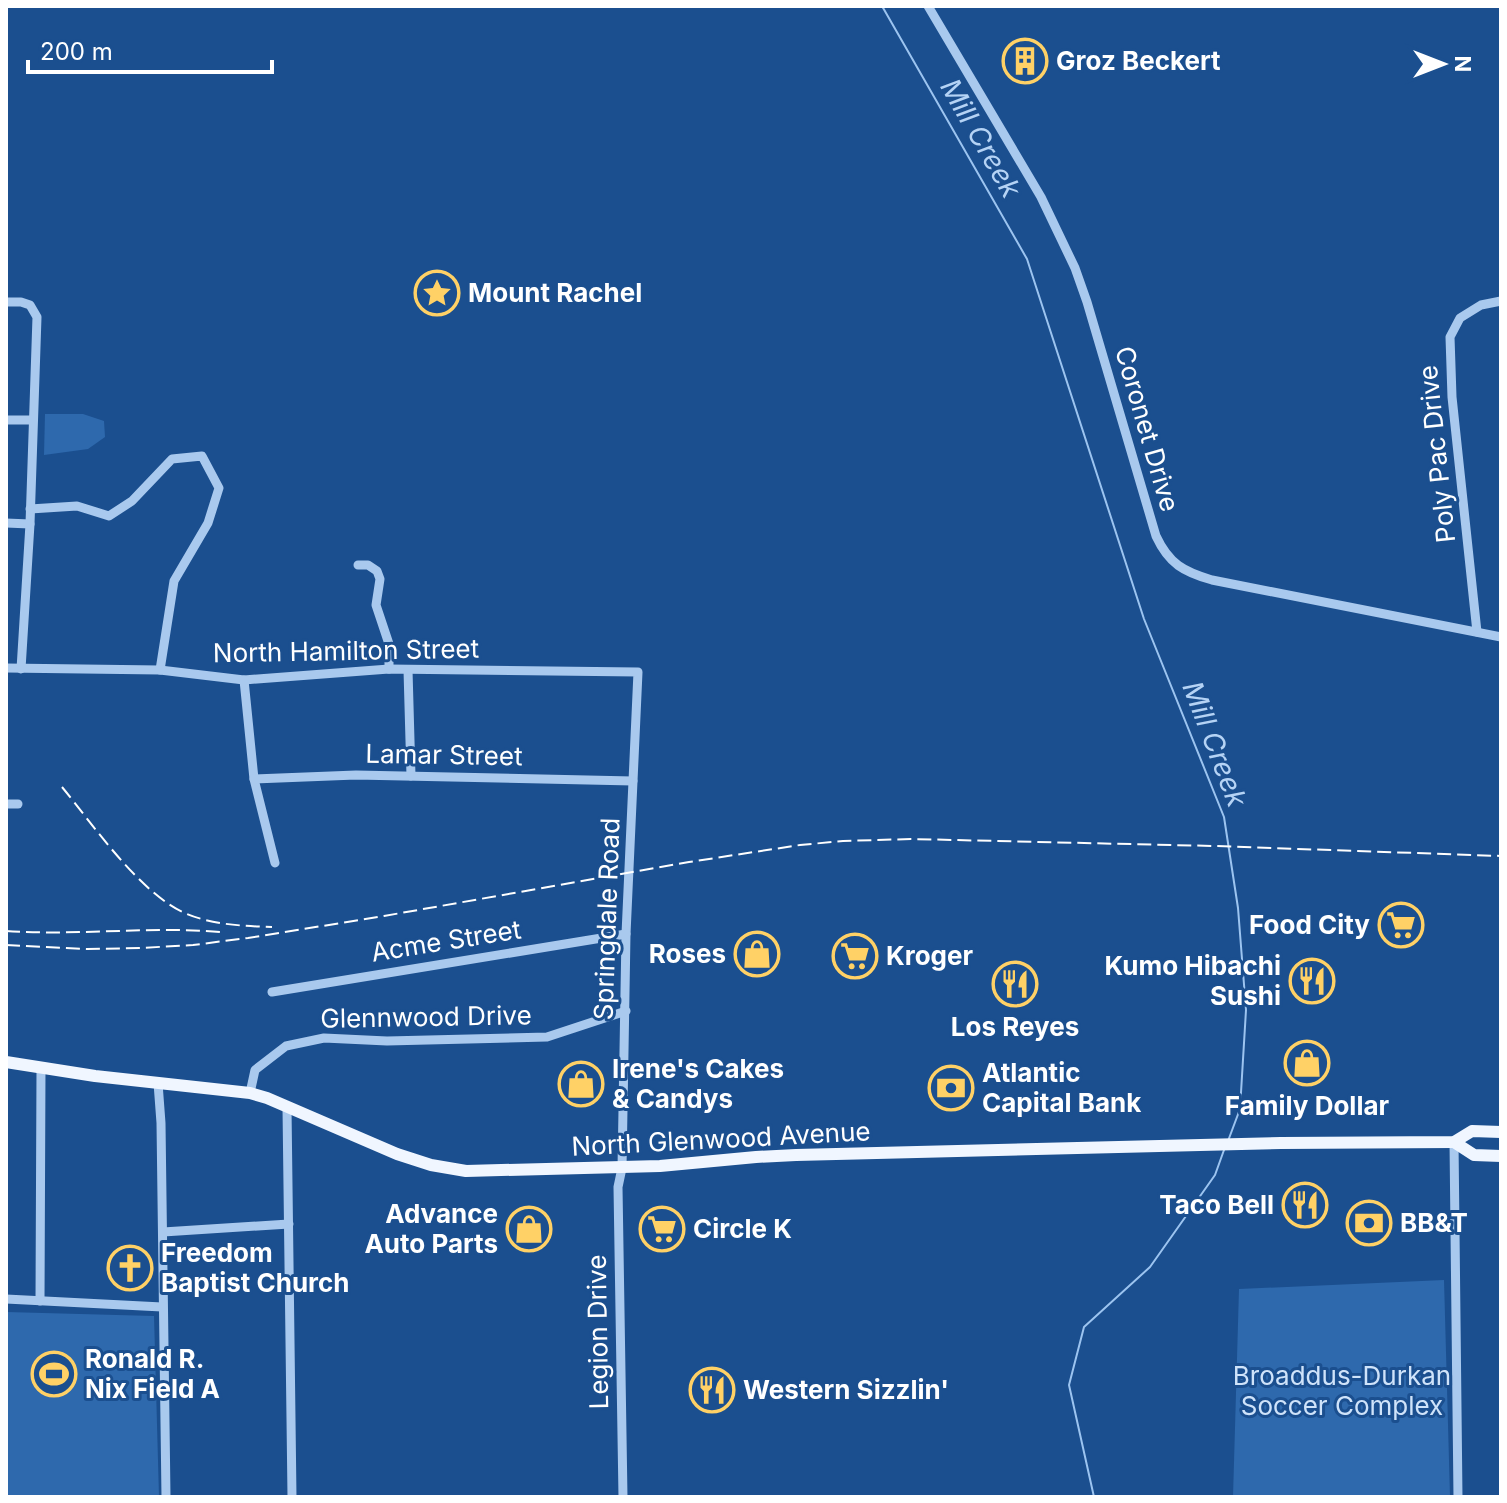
<svg xmlns="http://www.w3.org/2000/svg" width="1507" height="1503" viewBox="0 0 1507 1503" font-family="Inter,sans-serif">
<style>
.green{fill:#2e69ad}
.lines{fill:none;stroke-linecap:round;stroke-linejoin:round}
.stream{stroke:#9cc4f0;stroke-width:2}
.minor{stroke:#a9c9ee;stroke-width:9}
.major{stroke:#f0f6ff;stroke-width:12}
.rail{stroke:#fff;stroke-width:2;stroke-dasharray:14 6;stroke-linecap:butt}
.labels{text-anchor:middle;stroke-width:6;stroke-linejoin:round;paint-order:stroke}
.poi-label{font-size:26px;font-weight:bold;fill:#fff;stroke:#1b4f8f;text-anchor:start}
.street-label{font-size:26px;fill:#fff;stroke:#1b4f8f}
.park-label{font-size:26px;fill:#cfe3fa;stroke:#1b4f8f}
.water-label{font-size:28px;font-style:italic;fill:#b5d3f5;stroke:#1b4f8f}
</style>
<rect width="100%" height="100%" fill="#1b4f8f"/>
<!-- green -->
<g class="green">
<polygon points="45,414 83,414 104,421 105,437 88,449 44,455"/>
<polygon points="1444,1280 1450,1497 1233,1497 1239,1289"/>
<polygon points="6,1312 154,1316 159,1497 6,1497"/>
</g>
<g class="lines">
<!-- stream -->
<g class="stream">
<polyline points="882,6 1027,259 1144,619 1224,817 1238,908 1246,1010 1240,1109 1228,1141"/>
<polyline points="1094,1497 1069,1385 1084,1327 1150,1267 1215,1175 1224,1150"/>
</g>
<!-- minor -->
<g class="minor">
<path d="M928,6l113,191 34,71 12,34 69,234c13,28 28,36 56,44l289,57"/>
<polyline points="6,302 21,302 30,305 37,317 30,524 21,669"/>
<polyline points="6,420 33,420"/>
<polyline points="30,509 77,506 109,516 132,501 172,459 202,456 219,488 208,523 174,581 160,670"/>
<polyline points="6,523 30,524"/>
<polyline points="358,565 368,565 377,571 380,579 376,605 389,644 389,669"/>
<polyline points="1477,632 1452,397 1450,337 1460,318 1481,305 1501,301"/>
<polyline points="6,668 160,670 244,680 389,669 638,672 626,934 622,1168 618,1187 623,1497"/>
<polyline points="408,670 411,776"/>
<polyline points="244,680 254,779 275,863"/>
<polyline points="254,779 356,775 633,781"/>
<polyline points="6,804 18,804"/>
<polyline points="272,992 626,934"/>
<polyline points="158,1083 161,1123 166,1497"/>
<polyline points="250,1093 255,1070 286,1046 324,1038 387,1041 547,1037 626,1011"/>
<polyline points="287,1108 292,1497"/>
<polyline points="1454,1142 1458,1497"/>
<polyline points="163,1232 289,1224"/>
<polyline points="6,1299 162,1307"/>
<polyline points="40,1301 41,1069"/>
</g>
<!-- major -->
<g class="major">
<polyline points="6,1062 95,1076 250,1093 267,1098 397,1154 431,1165 466,1171 660,1166 756,1157 796,1155 1281,1143 1454,1142 1472,1131 1501,1132"/>
<polyline points="1454,1142 1474,1155 1501,1156"/>
</g>
<!-- rail -->
<g class="rail">
<path d="M62,787c32,39 79,108 125,127 27,11 56,12 85,13"/>
<path d="M6,931c71,5 142,-5 214,1"/>
<polyline points="6,945 87,949 140,948 193,945 248,938 384,916 689,862 800,845 843,841 911,839 1214,846 1501,856"/>
</g>
</g>
<!-- icons -->
<defs>
<g id="building-ring" transform="scale(2.3)"><circle r="9.5" fill="#1b4f8f" stroke="#ffd166" stroke-width="1.5"/><path d="M-4-6H4V6H1V3H-1V6H-4ZM-2.5-4.3h1.7v1.8h-1.7ZM.8-4.3h1.7v1.8H.8ZM-2.5-1h1.7V.8h-1.7ZM.8-1h1.7V.8H.8Z" fill="#ffd166"/></g>
<g id="sight-ring" transform="scale(2.3)"><circle r="9.5" fill="#1b4f8f" stroke="#ffd166" stroke-width="1.5"/><path d="M0-6L1.8-2.2L6-1.7L2.9 1.2L3.7 5.4L0 3.3L-3.7 5.4L-2.9 1.2L-6-1.7L-1.8-2.2Z" fill="#ffd166"/></g>
<g id="supermarket-ring" transform="scale(2.3)"><circle r="9.5" fill="#1b4f8f" stroke="#ffd166" stroke-width="1.5"/><path d="M-6-5.5h2.5l.6 2H6L4.5 2H-2.5L-4.4-4H-6ZM-1.5 3.2a1.3 1.3 0 1 0 .1 0ZM3 3.2a1.3 1.3 0 1 0 .1 0Z" fill="#ffd166"/></g>
<g id="shop-ring" transform="scale(2.3)"><circle r="9.5" fill="#1b4f8f" stroke="#ffd166" stroke-width="1.5"/><path d="M-5-2.5h2.3a2.7 3.5 0 0 1 5.4 0H5L5.5 6h-11ZM-1.5-2.5h3a1.5 2.3 0 0 0-3 0Z" fill="#ffd166"/></g>
<g id="restaurant-ring" transform="scale(2.3)"><circle r="9.5" fill="#1b4f8f" stroke="#ffd166" stroke-width="1.5"/><path d="M-5-6h1v4h1v-4h1v4h1v-4h1v5L-1.5 .5V6h-2V.5L-5-1ZM5-6V6H3V1.5H1.5Q1.5-4 5-6Z" fill="#ffd166"/></g>
<g id="bank-ring" transform="scale(2.3)"><circle r="9.5" fill="#1b4f8f" stroke="#ffd166" stroke-width="1.5"/><path d="M-6-4H6V4H-6ZM0-2.3a2.3 2.3 0 1 0 0 4.6a2.3 2.3 0 1 0 0-4.6Z" fill="#ffd166"/></g>
<g id="church-ring" transform="scale(2.3)"><circle r="9.5" fill="#1b4f8f" stroke="#ffd166" stroke-width="1.5"/><path d="M-1.2-6h2.4v3.5h3.3v2.4h-3.3V6h-2.4V-.1h-3.3v-2.4h3.3Z" fill="#ffd166"/></g>
<g id="stadium-ring" transform="scale(2.3)"><circle r="9.5" fill="#1b4f8f" stroke="#ffd166" stroke-width="1.5"/><path d="M0-5a6.5 5 0 1 0 0 10a6.5 5 0 1 0 0-10ZM-3.5-1.8h7v3.6h-7Z" fill="#ffd166"/></g>
</defs>
<g fill-rule="evenodd">
<use href="#building-ring" x="1025" y="61"/>
<use href="#sight-ring" x="437" y="293"/>
<use href="#supermarket-ring" x="1401" y="925"/>
<use href="#shop-ring" x="757" y="954"/>
<use href="#supermarket-ring" x="855" y="956"/>
<use href="#restaurant-ring" x="1312" y="981"/>
<use href="#restaurant-ring" x="1015" y="984"/>
<use href="#shop-ring" x="1307" y="1063"/>
<use href="#shop-ring" x="581" y="1084"/>
<use href="#bank-ring" x="951" y="1088"/>
<use href="#restaurant-ring" x="1305" y="1205"/>
<use href="#bank-ring" x="1369" y="1223"/>
<use href="#shop-ring" x="529" y="1229"/>
<use href="#supermarket-ring" x="662" y="1229"/>
<use href="#church-ring" x="130" y="1268"/>
<use href="#stadium-ring" x="54" y="1374"/>
<use href="#restaurant-ring" x="712" y="1390"/>
</g>
<g class="labels">
<!-- poi labels -->
<g class="poi-label">
<text x="1056" y="70">Groz Beckert</text>
<text x="468" y="302">Mount Rachel</text>
<text x="1370" y="934" text-anchor="end">Food City</text>
<text x="726" y="963" text-anchor="end">Roses</text>
<text x="886" y="965">Kroger</text>
<text x="1281" y="975" text-anchor="end">Kumo Hibachi<tspan x="1281" dy="30">Sushi</tspan></text>
<text x="1015" y="1036" text-anchor="middle">Los Reyes</text>
<text x="612" y="1078">Irene's Cakes<tspan x="612" dy="30">&amp; Candys</tspan></text>
<text x="982" y="1082">Atlantic<tspan x="982" dy="30">Capital Bank</tspan></text>
<text x="1307" y="1115" text-anchor="middle">Family Dollar</text>
<text x="1274" y="1214" text-anchor="end">Taco Bell</text>
<text x="498" y="1223" text-anchor="end">Advance<tspan x="498" dy="30">Auto Parts</tspan></text>
<text x="1400" y="1232">BB&amp;T</text>
<text x="693" y="1238">Circle K</text>
<text x="161" y="1262">Freedom<tspan x="161" dy="30">Baptist Church</tspan></text>
<text x="85" y="1368">Ronald R.<tspan x="85" dy="30">Nix Field A</tspan></text>
<text x="743" y="1399">Western Sizzlin'</text>
</g>
<!-- street labels -->
<g class="street-label">
<text transform="translate(1147 429) rotate(74)" y="9">Coronet Drive</text>
<text transform="translate(1437 454) rotate(-96)" y="9">Poly Pac Drive</text>
<text transform="translate(346 651) rotate(-1)" y="9">North Hamilton Street</text>
<text transform="translate(444 755) rotate(1)" y="9">Lamar Street</text>
<text transform="translate(607 919) rotate(-88)" y="9">Springdale Road</text>
<text transform="translate(446 941) rotate(-9)" y="9">Acme Street</text>
<text transform="translate(426 1017) rotate(-1)" y="9">Glennwood Drive</text>
<text transform="translate(721 1139) rotate(-3)" y="9">North Glenwood Avenue</text>
<text transform="translate(598 1332) rotate(-91)" y="9">Legion Drive</text>
</g>
<!-- park labels -->
<g class="park-label">
<text x="1342" y="1385">Broaddus-Durkan<tspan x="1342" dy="30">Soccer Complex</tspan></text>
</g>
<!-- water labels -->
<g class="water-label">
<text transform="translate(981 138) rotate(60)" y="10">Mill Creek</text>
<text transform="translate(1215 744) rotate(69)" y="10">Mill Creek</text>
</g>
</g>
<!-- border -->
<rect width="1507" height="1503" fill="none" stroke="#ffffff" stroke-width="16"/>
<!-- north arrow -->
<g transform="translate(1443 64) rotate(90)" stroke="#1b4f8f" stroke-width="6" paint-order="stroke">
<path d="M0-6L14 30L0 20L-14 30Z" fill="#ffffff"/>
<text y="-12" font-size="22" font-weight="bold" text-anchor="middle" fill="#ffffff">N</text>
</g>
<!-- scale -->
<path d="M28 60v12h244v-12" fill="none" stroke="#ffffff" stroke-width="4"/>
<text x="40" y="60" font-size="24" fill="#ffffff" stroke="#1b4f8f" stroke-width="6" paint-order="stroke">200 m</text>
</svg>
